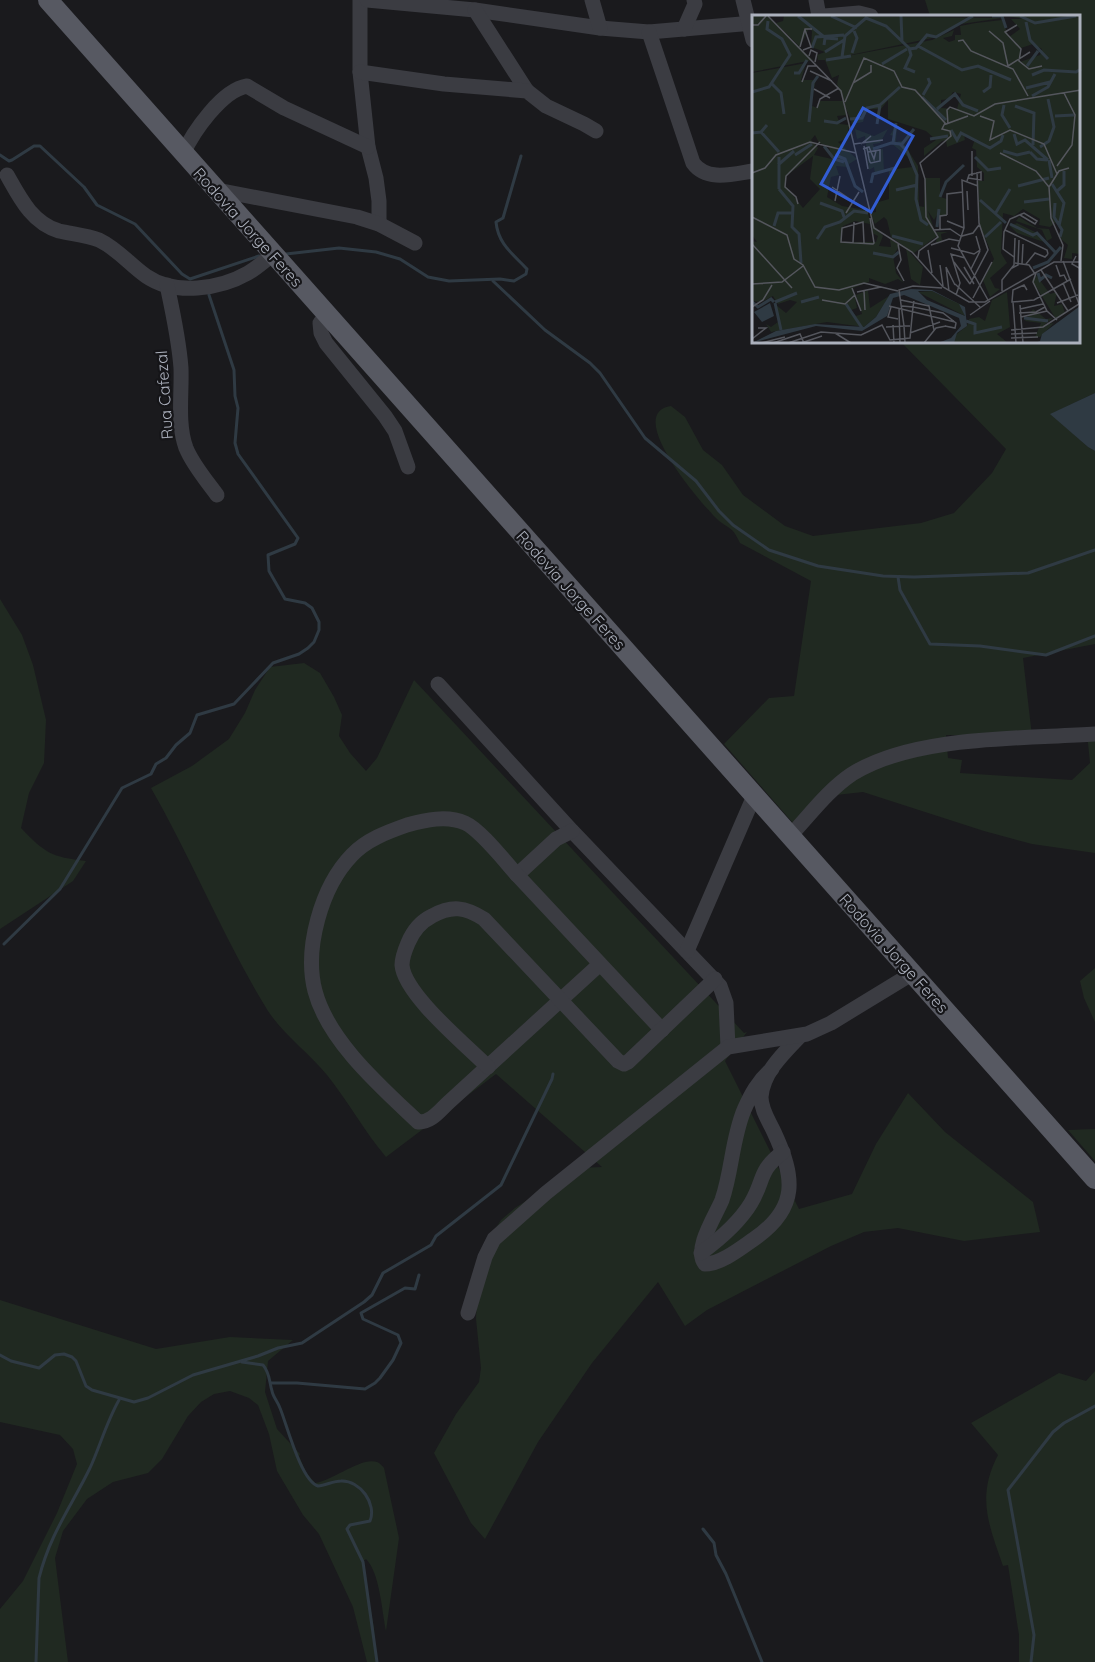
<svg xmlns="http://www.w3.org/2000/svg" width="1095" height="1662" viewBox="0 0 1095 1662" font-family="Quicksand,sans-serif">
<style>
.green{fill:#202921}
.water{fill:#2f3a43}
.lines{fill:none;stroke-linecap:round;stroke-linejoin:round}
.stream{stroke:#2f3a43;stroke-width:3}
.minor{stroke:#3b3c42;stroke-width:15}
.major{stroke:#575962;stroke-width:20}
.labels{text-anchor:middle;stroke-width:4.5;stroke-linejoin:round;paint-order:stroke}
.street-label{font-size:16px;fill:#acb1bd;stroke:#151518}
.inset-river{fill:none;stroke:#2f3a43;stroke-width:3}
.inset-road{fill:none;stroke:#54565d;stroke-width:1.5}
.view{fill:#325dd4;fill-opacity:0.15;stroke:#325dd4;stroke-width:3}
.inset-edge{fill:none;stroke:#acb1bd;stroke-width:3}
</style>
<rect width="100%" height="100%" fill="#1a1a1d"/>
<!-- green -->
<g class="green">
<path d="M925,0h170v393l-44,21 37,33 7,4v193l-72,14 9,78 -86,-1 2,23 14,2 -2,13 112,7 18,-17 -3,-30h8v120l-63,-9 -48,-13 -121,-39 -36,4 -27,35 -76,-87 45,-46 25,-2 17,-115 -71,-38c-2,-4 -4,-8 -7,-12 -5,-5 -13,-8 -18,-14 -14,-14 -92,-104 -44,-111l14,11 18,33 19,15 21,30 42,31 28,10 108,-13 33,-10 38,-40 14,-24 -105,-107h177v-326h-148z"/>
<path d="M0,599l22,36 11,30 13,55 -2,43 -15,30 -8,35c24,25 30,29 65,33l-13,20 -73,48z"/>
<path d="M304,663l16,10 14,24 8,18 -3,21 11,17 16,18 11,-13 37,-78 330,353 3,-1 -22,29 74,148 53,-15 24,-50 32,-51 37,39 88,70 7,30 -76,9 -66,-13 -34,4 -33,14 -124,64 -22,16 -27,-44 -66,81 -54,79 -53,97 -14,-16 -37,-70 22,-39 23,-32 2,-14 -5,-49 1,-22 14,-62 10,-15 14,-12 62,-40 25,-1 -106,-93 -110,83c-22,-26 -38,-56 -59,-82 -18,-22 -43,-40 -59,-64 -44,-71 -75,-150 -117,-223l41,-22 37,-27 16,-26 10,-23 15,-23z"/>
<polygon points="1095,968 1095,1022 1084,998 1080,981"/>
<polygon points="1095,1129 1095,1161 1068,1130"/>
<path d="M0,1300l156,49 74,-12 63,3 -25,21 -3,31 12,37 23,25 -1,2 7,16 9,11c18,-2 45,-26 62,-21 3,1 5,4 7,6l15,70 -13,93c-4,-19 -6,-58 -20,-72l-4,3 12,66 2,34h-9l-14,-55 -34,-73 -16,-19 -26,-44 -8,-37 -11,-29 -9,-7 -19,-7 -16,3 -13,8 -13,14 -26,43 -14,14 -35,9 -26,17 -24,32 -8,27 13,104h-68v-53l23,-28 34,-68 20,-49 -4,-15 -13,-14 -60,-13z"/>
<path d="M1095,1371v291h-76v-27l-11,-70 -5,1c-14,-41 -27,-69 -5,-111l-27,-32 88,-50 27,8z"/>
</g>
<!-- water -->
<polygon class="water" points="1095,393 1095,451 1088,447 1050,414"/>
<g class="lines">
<!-- stream -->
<g class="stream">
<polyline points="0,155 9,161 12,160 34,146 40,146 84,187 97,205 135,224 182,274 190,279 259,256"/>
<path d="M286,254l53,-6 37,4 24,7 28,18 21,4 51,-2 14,2 12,-7 1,-5c-14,-15 -29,-25 -31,-47l7,-4 18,-62"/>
<polyline points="493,281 545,330 590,363 600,373 645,438 696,481 719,511 733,525 769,550 818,566 883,576 914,577 1028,573 1095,550"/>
<polyline points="898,577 900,590 930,644 980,646 1046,655 1095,636"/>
<polyline points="4,944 60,889 122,788 151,774 156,764 166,758 176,745 190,733 197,715 234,704 273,663 299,654 308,648 314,642 319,630 319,622 312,608 305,603 285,599 269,571 268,555 295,544 298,538 238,454 235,443 238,408 235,396 234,370 209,295"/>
<polyline points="0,1355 11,1361 39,1368 55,1355 64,1354 72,1357 76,1361 86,1386 92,1390 134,1402 148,1398 193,1375 258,1356 278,1348 302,1343 364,1302 372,1295 383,1273 431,1245 436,1236 501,1185 552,1079 553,1074"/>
<path d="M242,1362l21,3c7,8 6,16 9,26 1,6 6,11 8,17 7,17 21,73 38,78 8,-1 16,-5 23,-5 19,-1 36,23 29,40l-20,4 -3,4 16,33 14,100"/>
<polyline points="271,1383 297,1383 365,1389 375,1383 380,1378 393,1360 401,1343 398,1335 363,1319 361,1313 405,1288 415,1289 419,1275"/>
<polyline points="703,1529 714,1543 716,1555 726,1574 762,1662"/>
<path d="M36,1662l3,-84c11,-44 32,-71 51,-110 10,-22 17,-47 29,-68"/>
<polyline points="1031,1662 1034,1635 1008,1490 1053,1432 1064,1423 1095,1406"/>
</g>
<!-- minor -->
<g class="minor">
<polyline points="360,0 360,72 368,147 376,178 379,201 379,224"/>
<polyline points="367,0 475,10 600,28 649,32 753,23"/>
<polyline points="592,0 600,28"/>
<polyline points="743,0 753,40"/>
<polyline points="816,0 819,16"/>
<polyline points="475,10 527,91"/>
<polyline points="824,16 859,13 871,16"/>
<polyline points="684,29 695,4 694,0"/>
<path d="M649,32l44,131c14,19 40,11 60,8"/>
<polyline points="360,72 444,84 527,91 546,106 584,124 596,131"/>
<path d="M183,154c10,-22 39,-64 64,-68l37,22 84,39"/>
<path d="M7,175c13,23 25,48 52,56 13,3 27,4 40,9 19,9 31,25 47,36 29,20 74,13 102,-3 9,-5 17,-13 26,-19"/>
<polyline points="217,190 357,217 379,224 415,243"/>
<path d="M167,285c6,28 12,55 14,83 1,25 -4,56 5,80 7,17 20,32 31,47"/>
<polyline points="327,315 320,323 321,333 326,343 385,416 395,431 408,467"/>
<polyline points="438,684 572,831 720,986 726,1003 728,1047"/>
<path d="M790,836c19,-20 38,-46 62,-62 62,-39 170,-35 243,-40"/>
<polyline points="517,875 556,839 572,831"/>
<polyline points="687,951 754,796"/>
<path d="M600,964l-151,138c-9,8 -18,21 -31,20 -37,-35 -90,-81 -103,-131 -11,-42 6,-104 37,-136 14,-15 35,-23 55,-30 18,-5 40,-10 58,-2 16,7 41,40 54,54 48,51 95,102 143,153"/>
<path d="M488,1067c-22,-22 -84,-73 -86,-102 0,-8 3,-15 6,-22 5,-12 12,-21 24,-27 20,-11 33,-9 52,3l134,142 6,3 4,-2 87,-83"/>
<path d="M772,1069c-14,12 -21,25 -28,41 -12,29 -12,61 -22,90 -6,15 -29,49 -17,64 16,0 36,-16 49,-25 45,-31 41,-62 20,-107 -5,-11 -13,-22 -13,-35 2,-25 23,-44 39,-61"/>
<path d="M701,1253c19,-14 38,-30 50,-50 14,-24 7,-32 32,-51"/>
<polyline points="468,1313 485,1257 494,1239 502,1232 546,1193 728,1047 807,1034 831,1023 913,973"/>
</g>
<!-- major -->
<polyline class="major" points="48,0 1095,1179"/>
</g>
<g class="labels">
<!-- street labels -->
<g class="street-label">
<text transform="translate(248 227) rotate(48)" y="6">Rodovia Jorge Feres</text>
<text transform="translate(164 395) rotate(-94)" y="6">Rua Cafezal</text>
<text transform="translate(571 590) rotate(48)" y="6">Rodovia Jorge Feres</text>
<text transform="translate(894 953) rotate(48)" y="6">Rodovia Jorge Feres</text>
</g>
</g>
<!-- overview -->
<g transform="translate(752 15)">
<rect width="328" height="328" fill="#1a1a1d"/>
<path d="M0,1h15l46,44 -61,12zM32,1l218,2 -41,6 -24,13 -111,23 106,-20 22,-10 -2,6 -9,2 6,4 6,-2v-5h6l-1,-9 16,-3 26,-3 7,17 11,-8 -9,-10h12l-14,-3h71v238l-8,-1v6l-8,-1 4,-13 -7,-6 1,-7 -6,-10 -6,5 -11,-2 1,-6 -17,-10 -9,7 -11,-3 -2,40 6,10 -17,15 5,10 5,1 -10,8 -7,-17 11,-21 -14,-33 -2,-45h6v-8l-7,-6 -1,-17 -4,-2 3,-9 -11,-4 1,5 -18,7 -1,-7 -4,1 -18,15v-8l12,-8 -10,-9 -38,-12v-19l-7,9h-14l-4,13 -11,2 -15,-40 2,-9 -7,3 -7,-18h-7l-1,-5 8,-3 -14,-5 1,-16 -3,-3 -9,19 -24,-24 7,-2zM281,29l9,5 -2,6 -20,7 1,-14zM201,77l8,2 -4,15 -16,-1v-8l8,-1zM54,48l-5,17h15l-6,25 7,3 3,-7h24l3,14 -10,1 3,8 9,1 -1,7 -2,7 -8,3 19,17 -8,5 2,12 -4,-9 -11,-1 3,9 -8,2 -4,20 15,9 25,4 3,11 13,15 -4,10 12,1 -1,-8 10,6 -7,11 3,17 8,10 -6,-4 -13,5 -16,-6v4l-16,6 4,20 -6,2 5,6 6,-2 -6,-19 12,-5 2,18 19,-12 -13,21 -12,10 -37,-5 -56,10 -5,-8 5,3 7,-5 -2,-17 10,8 11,-11 -7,-2 -12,4 -5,-8 -12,6 -9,-1v-60l5,1 -5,-7v-162zM63,120l4,8 10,3 3,13 -18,-4 4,-7 -7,-8zM61,141l-3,23 10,10 -17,19 -18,-23 1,-9zM103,206l15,3 2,9 6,3 -2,6h-35l2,-16zM145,109l-1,18 11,-2 8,-11 -11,15 14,22 1,40 5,1 1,-29h15v19l7,2v16h-10l-3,5 -6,-9 7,21h13l-7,2 1,7 -6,2 1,-7 -23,17 -23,-16 -4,-17 -3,-3 -9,7 -5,-11 6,-1 -1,-9 14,-4v-29l23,-3 -4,-10 -17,-14 3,-7 -4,-1zM103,114l19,7 14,-7 -8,14 -7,1 2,6 8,-1 1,23 -9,2 -1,-7 -5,3 -4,-34 -8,3zM267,202l18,11 12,1 3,9 -5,3 -5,-11 -26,-9zM265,208l18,9 9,10 -27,-9 -7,-7zM154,233l17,19 -3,18 -9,-6zM284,260l14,19 7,-2 -3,14 8,-2 3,9 -9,6 -24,-39zM180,276l30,14 3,11 -47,-24zM255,277l3,35 -13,7 11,9h-54v-7l13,-10 2,-7 10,-2 6,4 7,-21zM281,294l13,10 7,-1 -9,7 10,-2 -14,14h-5l6,-14 -16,-2z" fill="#202921" fill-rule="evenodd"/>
<path d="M159,274l21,1 33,17 2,19 -10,7 -3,10h-16l13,-5 10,-12 -2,-8 -55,-23 -11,3 -6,18 -25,15 -46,-5 -64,17 24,-12 39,-7 49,3 12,-10 14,-23zM166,276h14l27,13 6,12 -38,-16zM18,288l4,13 -12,6 -8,-10zM328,291v37h-45l5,-2 2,-7z" fill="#2f3a43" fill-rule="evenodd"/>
<path class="inset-river" d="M46,1l25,20M79,1l26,12M149,1l1,25M240,1h10l4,12M268,1l15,7 41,-7M274,7l4,18 18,19M72,30l1,-7 13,1M166,31l44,24 16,-4 33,14M60,33l4,-11 28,-2M157,34l7,-1 11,-13 9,2 37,-21M73,37l19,-12M100,38l5,-15 -3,-7M90,42l3,-21 21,-18 20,8 23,22 2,7 -6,13 10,4M74,45l25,-4M130,49l25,-15M275,51l11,-15M42,58h5l8,-13M280,60l12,-5 32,2 5,-3M19,68l10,10 3,21M274,73l24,-6M0,77l17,-5 21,-32 -8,-16 -15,-10 1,-8M231,77l7,-5 1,-12M171,80l7,-12 -2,-5M280,81l16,-9 7,-13M170,82l24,23M252,90l-2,10 8,13M263,91l19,7 -1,32M185,94l18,-15 8,11 15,6M303,101l19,-1M98,104l12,-1 5,-10 13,-3M72,106l13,2 9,-5M57,107l4,-39 5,-7M125,109l3,-19 20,-18M199,115l6,10 4,-7 29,15 11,-7 2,-6M9,117l18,20M0,118l9,-1 6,-7M262,119l3,10 8,-4 23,20M178,124l18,-3M141,128l3,-20M150,129l12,-15M72,131l10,13 10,3M288,132l9,-6 5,-14 -6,-28M121,134l18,-6 9,1 7,7 10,24 -1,24 5,21 7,5M251,136l14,4 13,-3M278,137l7,7 10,1M43,140l17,-11M83,140l10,4 10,27 8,6M223,142l13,13 13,-2M297,145l3,18M26,150l16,-14M119,168l2,-9 22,-6M300,169l12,19 -5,23M266,171l31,-8M27,174l14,17 -1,21 7,7 2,29M27,174v-32M144,175l21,-5M304,177l8,-7v-14M188,182l6,-15 18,-17M228,185l26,23M272,187l25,-3M68,188l22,8 2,6M303,188l-1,14 8,13 -2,7M243,199l15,-25M258,209l23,11 4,-2 18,19M22,211l4,-13h16M185,212l2,-18M140,221l31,8M233,222l16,-15M65,224l8,-12 15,-5 14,-11 14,2M121,238l20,4 6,-5M281,253l15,-6 13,-15M286,258l2,7 6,-5 6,3M0,287l6,5 13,-8 3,3M23,287l22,-9M49,287l18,-5M23,288l6,27M94,289l16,24M272,303l24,3M214,306l9,3v9l27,-6"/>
<path class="inset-road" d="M16,1l73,75 33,137 38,24 31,35 26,15h16l69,-40h27M0,10h6l8,-9M265,10l-12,7 16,17 -2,12 10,8 13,-3M237,16l14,12 5,23M206,26l5,-1 8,11 42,18 15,27M48,32l5,-18h7M51,35l8,-3 -6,-17M57,41l2,-6 6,3 -2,9M256,51l22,-14M58,56l22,10M50,67l6,-16h8M101,68l18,-11v-7M62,74l16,9M93,87l19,-44 30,13 8,16 13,3 31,34 22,-8M65,93l3,-9 19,-11M228,101l14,5 -4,19 20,-10 34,14 13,30M196,109l-1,-14 3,-3 24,9 21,-12 86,-14M102,129l29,-4M109,129l10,-8 -8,7M112,131l4,23M115,133l2,11 1,3 1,1 9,-2v-11l-12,2M111,134l6,-2 5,12 2,-8M248,138l36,18 13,16M305,151l15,-21 3,-30 -11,-22M0,158l13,-5 11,-13 34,-13 46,11M220,161v-25M215,166l2,-6 12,-3v8l-13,-2M226,171l-16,-6 2,48 -6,18 30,54M80,172l37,25M215,176l1,19M83,186l5,-25M46,189l-2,-7 -11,-10 1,-11 34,-34M94,198l13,-21M195,200v-21l16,-2M0,202l35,18 7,24 9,6 12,22 24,3 25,-7 34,8M195,206l17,7M181,215l17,-1 12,8M188,215v-14l7,-1M253,215l42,20 1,4M210,221l11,-3 6,-8M101,228l1,-21M112,228l-1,-21 -21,6 -1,14 32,2 1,-1 -4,-25M0,229l40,44M146,229l3,16 -4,8 7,13M179,230l18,-6 11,2M199,233l23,6 6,-4 -4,-14M176,235l4,23M324,241l-4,8 9,5M262,242l-11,-8 1,-17 6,-13 14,-6 13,8 -2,3 -15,-9M166,243l1,-7 19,-14 -12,-20 -1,-38 -5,-16 31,-27 -1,-5 -8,-2 3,-6M309,246l2,-16 -12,-27 -2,-31 10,-16 10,-3M202,247l16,22M263,248l14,2 6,9M270,249l1,-20M274,249l9,-11 10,4 3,-3M188,250l3,21M304,250l4,11 4,-1 3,6M194,252l9,18M194,252l3,24M212,252l10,17M260,253l6,-3 1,-25M219,254l9,-18M289,255l27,41M284,258l-3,9 14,29 10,9M311,268l8,19M0,269l30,-2 21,-16M203,269l26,24M218,269l18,-34 -9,-27 -2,-51M100,273l9,23M275,275l-3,-5 -11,5 -1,12 22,-2 37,-21M112,276l1,19M250,276v-11l12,-15 1,-27M105,277l24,-5M204,280l4,-12 -9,-29 14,4M221,283l19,-36M70,285l23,4 10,-9M149,285l28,6 5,24M162,286l-1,6 30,6 13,10 -1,5 -10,-2M261,287l3,41M305,288l21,-8M268,290l3,38M137,291l66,16M0,292l11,-7 9,-15M139,292l-3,10 10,2M147,294l1,34M268,294l23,-5M267,298l17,-1 9,-5M218,300l20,-14M269,302l26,-6M141,310l1,18M134,312l18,-1 -5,-36 14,-4 29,2M259,315l32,-3 36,-23 -16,-43M83,318l16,10M158,318l30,-11M259,319l26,-1M259,323l27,-1M0,324l14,-11h-8M9,328l24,-6M21,328l27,-9 4,9M36,328l33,-11 40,3 21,-10 8,15 20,-2 3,-31 -11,-1M49,328l21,-7M153,328l-1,-17h6M172,328l12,-15 10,-2"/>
<path class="view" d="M111,93l50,28 -42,76 -50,-28z"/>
<rect width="328" height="328" class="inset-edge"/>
</g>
</svg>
